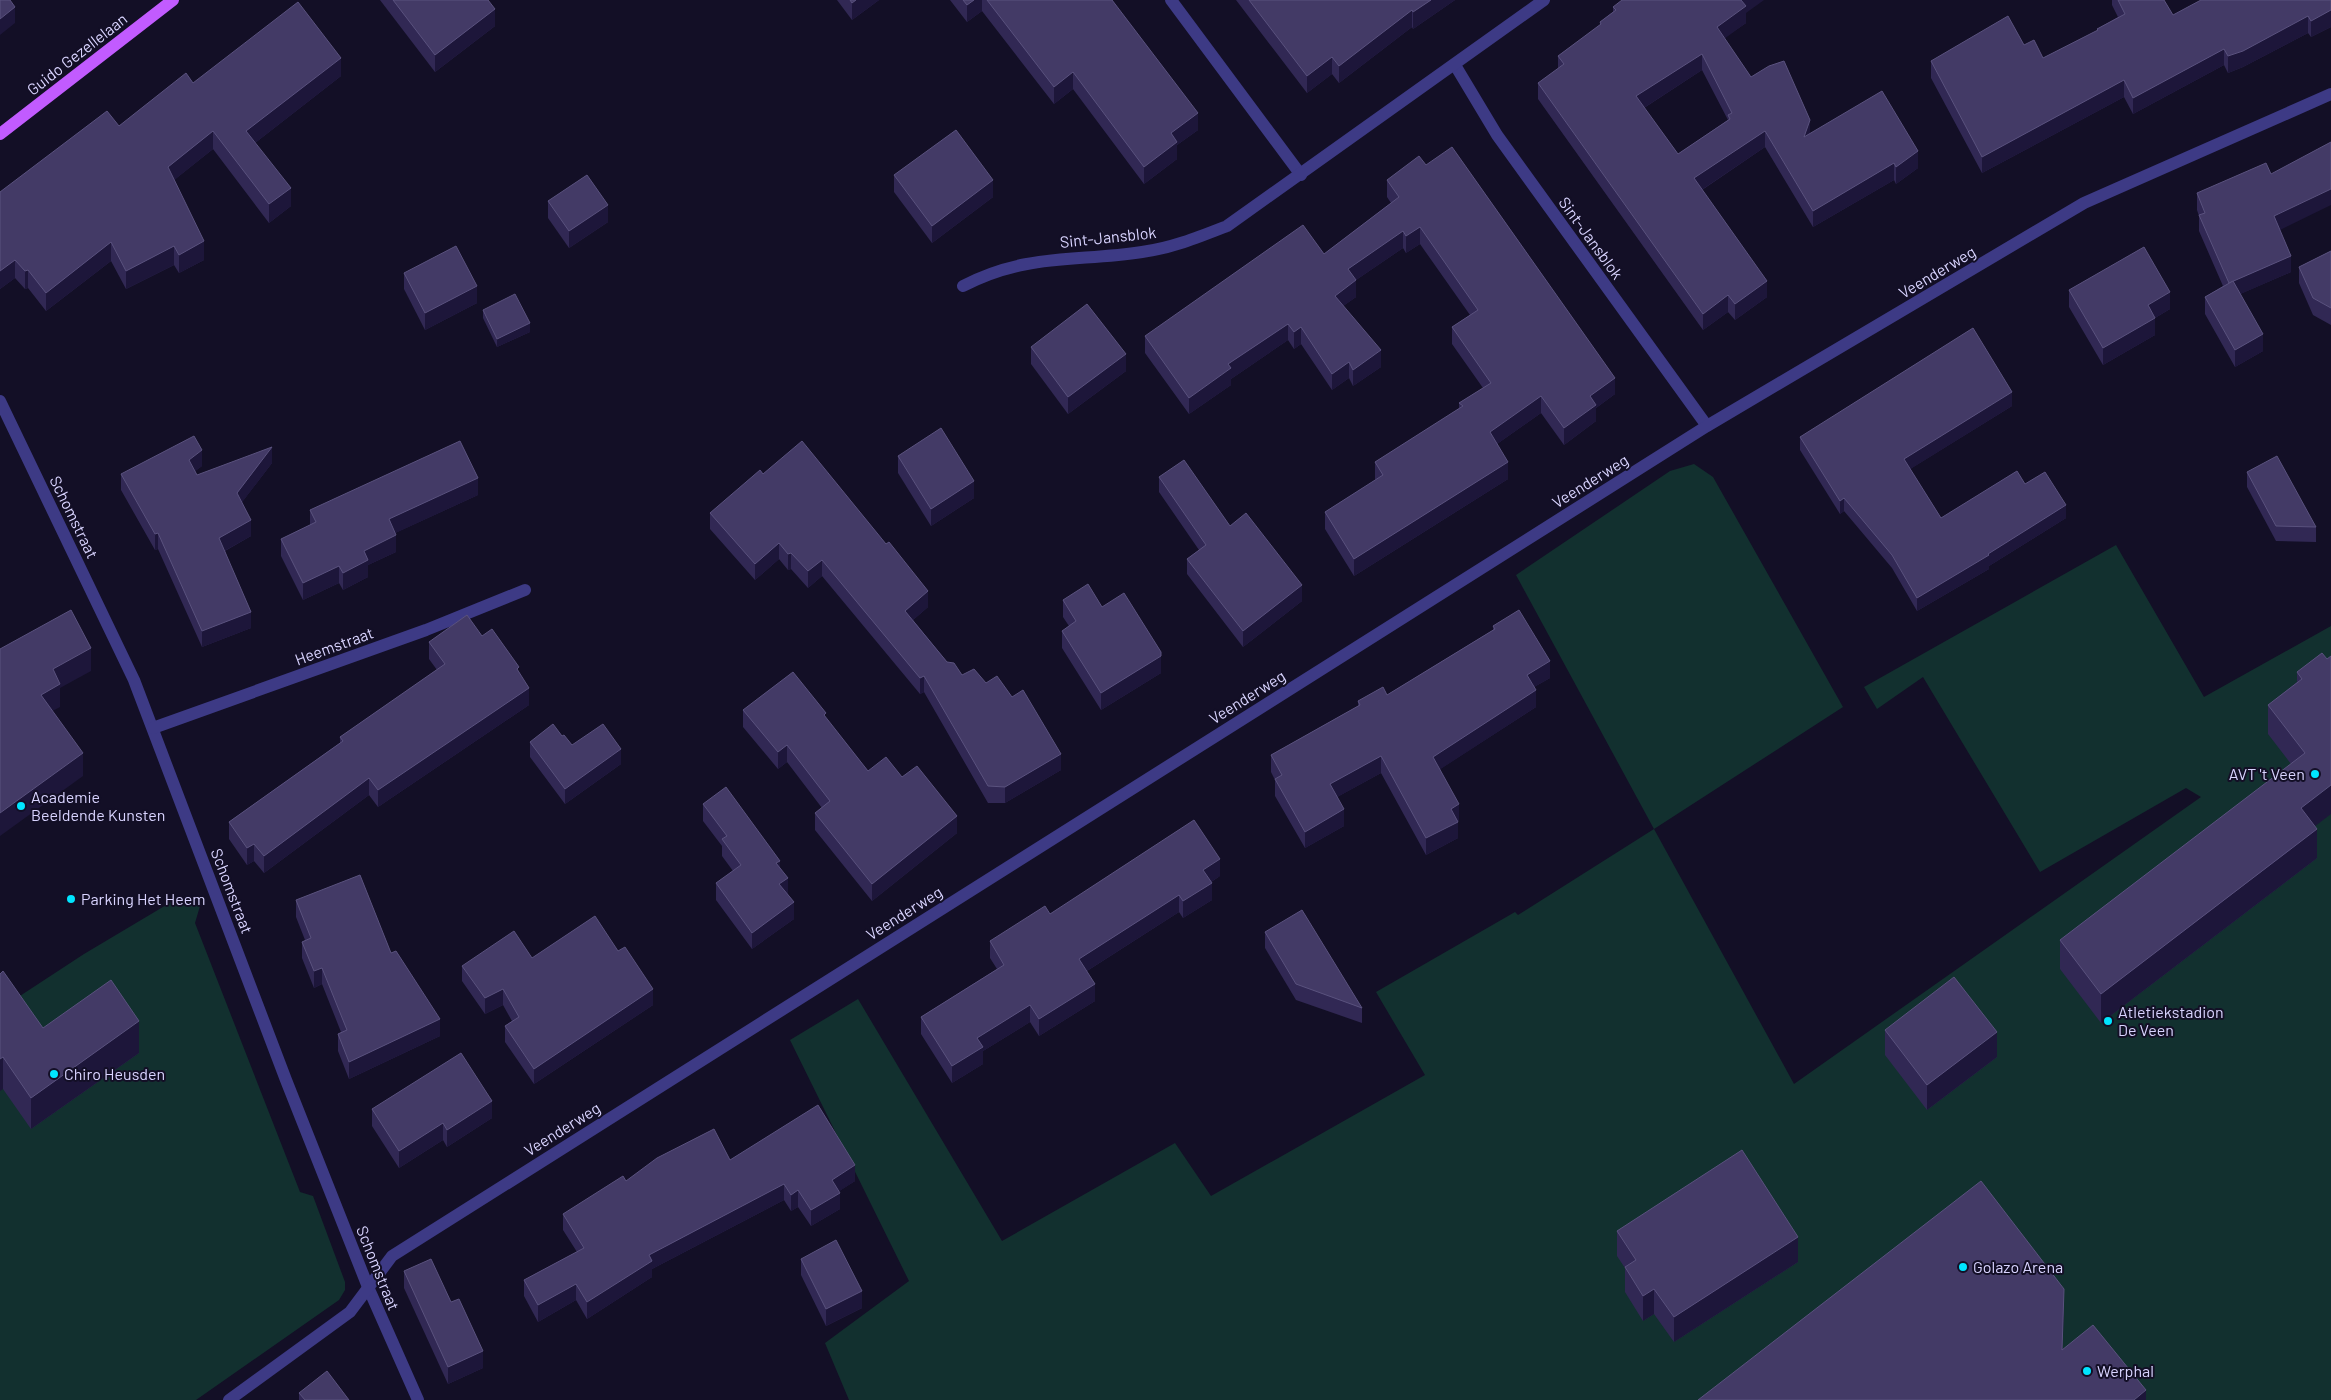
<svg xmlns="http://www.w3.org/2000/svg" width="2331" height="1400" viewBox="0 0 2331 1400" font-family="Barlow,sans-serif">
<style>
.green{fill:#12302f}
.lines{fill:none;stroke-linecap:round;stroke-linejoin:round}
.minor{stroke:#3d3a85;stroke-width:12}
.major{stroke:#c25bff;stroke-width:12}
.wall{fill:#312854;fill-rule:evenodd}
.shaded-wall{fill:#1d163a}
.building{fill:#433a66;stroke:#5a527e;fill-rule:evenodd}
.poi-dot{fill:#00e5ff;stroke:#130f26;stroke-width:2}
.labels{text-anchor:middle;stroke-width:4;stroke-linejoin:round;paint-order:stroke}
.street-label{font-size:16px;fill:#d9d4ff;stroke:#130f26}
.poi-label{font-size:16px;fill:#d9d4ff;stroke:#130f26;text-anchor:start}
</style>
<rect width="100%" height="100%" fill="#130f26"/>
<!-- green -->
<g class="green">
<polygon points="1694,464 1713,477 1843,707 1654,829 1794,1084 2201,797 2186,788 2040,872 1923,677 1877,709 1864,687 2116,545 2204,697 2331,626 2331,1400 849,1400 825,1343 909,1281 790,1040 858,999 1002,1241 1175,1143 1211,1196 1425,1075 1376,992 1515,912 1518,915 1654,829 1516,575 1670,471"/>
<polygon points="187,897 195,900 200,906 195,923 300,1192 313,1196 345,1282 345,1290 339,1300 196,1400 0,1400 0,1009 84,954 178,898"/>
</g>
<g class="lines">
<!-- minor -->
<g class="minor">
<polyline points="1171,0 1301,175"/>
<polyline points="1455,65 1497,135 1707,426"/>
<path d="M963,286c63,-33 114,-24 179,-34 30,-4 57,-15 85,-26l317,-226"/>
<polyline points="0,401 134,680 286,1080 368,1287 418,1400"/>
<polyline points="153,728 426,630 525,590"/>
<polyline points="229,1400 350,1312 392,1256 1707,426 2084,203 2331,94"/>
</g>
<!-- major -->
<polyline class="major" points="0,134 173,0"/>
</g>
<!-- wall -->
<g class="wall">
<polygon points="380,0 488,0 495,26 435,72"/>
<polygon points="837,0 879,0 852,20"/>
<polygon points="950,0 1112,0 1198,130 1177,145 1177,159 1144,184 1073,89 1054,104 982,11 967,22"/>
<polygon points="1236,0 1455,0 1413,29 1412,27 1339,83 1332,74 1307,93"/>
<polygon points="2112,0 2164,0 2173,15 2331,0 2331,27 2311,37 2308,33 2243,67 2228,73 2224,65 2133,114 2124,97 1982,173 1931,78 1931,61 2024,45 2043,58 2097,31 2097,29 2118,17 2112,5"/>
<path d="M1613,7l133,6v10l-22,15 27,39 59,56 108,35 -22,16 -2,-4 -81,47 -48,-80 -63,43 65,107 -32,23 -7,-8 -25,18 -165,-231v-16l20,-14v-13l42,-31v-3l13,-10zM1702,70l26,50 -50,34 -34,-46z"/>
<polygon points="341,76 255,143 291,206 269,223 213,149 174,180 204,260 179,273 174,265 126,289 111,261 46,311 28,288 25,289 15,278 0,289 0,192 119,126 193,83"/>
<polygon points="1426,165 1615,394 1596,408 1596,421 1564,445 1541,413 1497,444 1508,479 1354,576 1325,529 1325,512 1376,480 1375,479 1375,462 1459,409 1459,403 1483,388 1452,344 1452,327 1470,315 1420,244 1406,253 1403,248 1356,280 1356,297 1343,306 1381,367 1353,386 1349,378 1332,390 1301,344 1294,349 1288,340 1231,379 1231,385 1189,414 1145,353 1145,336 1324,254 1391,203 1387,197 1387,180"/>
<polygon points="2271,174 2280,230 2291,272 2240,294 2263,351 2235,367 2205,314 2205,297 2223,286 2199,231 2199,216 2197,210 2197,193"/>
<polygon points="894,175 993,197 932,243 894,192"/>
<polygon points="548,201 608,222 569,248 548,218"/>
<polygon points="2331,251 2331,325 2313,315 2299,283 2299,267"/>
<polygon points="404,273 477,303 425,330 404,289"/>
<polygon points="2069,290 2170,309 2155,318 2155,335 2103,365 2069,307"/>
<polygon points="483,310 530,332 497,347 483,318"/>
<polygon points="1031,347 1126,371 1068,414 1031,364"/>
<polygon points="2012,406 1910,469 1941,518 2025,484 2066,518 1989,566 1989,569 1917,611 1892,568 1844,511 1840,514 1800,450 1800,437"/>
<polygon points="898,456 974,498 931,526 898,473"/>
<polygon points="272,463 242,502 251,536 225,551 251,628 202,647 158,549 155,550 121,490 121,474 202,466 195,471 197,475"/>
<polygon points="2247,472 2316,527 2316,542 2276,541 2247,487"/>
<polygon points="763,474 928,607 913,620 947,662 1061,770 1005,803 988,803 924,692 920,694 822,576 808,588 791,569 788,570 779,559 755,580 710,529 710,513"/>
<polygon points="1159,477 1230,526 1302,601 1243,647 1187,574 1187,559 1199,550 1159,492"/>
<polygon points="478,495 395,533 396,552 368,565 368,577 343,590 339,583 303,600 281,556 281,539 310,525 310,510"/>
<polygon points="1063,600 1102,607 1161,673 1101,710 1062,648 1062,631 1069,626 1063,617"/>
<polygon points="1493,626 1550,678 1534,687 1536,707 1440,769 1459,821 1458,821 1458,838 1426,855 1381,773 1337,797 1344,826 1305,848 1275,796 1275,780 1271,772 1271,755 1358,706 1358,701 1387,695 1493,630"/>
<polygon points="482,636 519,672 529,705 378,807 369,795 264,873 254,861 247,865 229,839 229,822 340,743 340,737 437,670 429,659 429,642"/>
<polygon points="2322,653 2315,827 2317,858 2101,1023 2060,969 2060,940 2291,764 2268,734 2268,705 2297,682 2297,672"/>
<polygon points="743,710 826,719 868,771 902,777 957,833 872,901 815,830 815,813 822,808 787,762 778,769 743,727"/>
<polygon points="562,736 572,745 621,764 565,804 530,757 530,742"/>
<polygon points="703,804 788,894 794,919 752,949 716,900 716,883 733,871 722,856 722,846 703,821"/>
<polygon points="1220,876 1211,882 1212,900 1183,918 1179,912 1087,971 1095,1001 1039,1036 1030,1022 983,1051 983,1064 952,1083 921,1034 921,1017 997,969 990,958 990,941 1050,914"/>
<polygon points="296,900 391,953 440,1036 349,1079 338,1051 338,1034 341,1032 322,984 314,988 302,958 302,942 305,940 296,917"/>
<polygon points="1265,932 1362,1008 1362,1023 1296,1000 1265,948"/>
<polygon points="532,958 653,1005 534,1084 505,1042 505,1026 512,1021 503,1005 485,1014 462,981 462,966"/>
<polygon points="0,974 43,1028 139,1053 31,1129 3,1089"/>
<polygon points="1885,1030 1997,1057 1927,1110 1885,1055"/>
<polygon points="372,1109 492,1118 447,1147 443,1140 399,1168 372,1126"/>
<polygon points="730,1160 855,1181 839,1191 840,1209 811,1226 798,1207 791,1211 784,1200 652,1269 652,1277 587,1319 576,1300 538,1322 524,1296 524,1280 577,1252 563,1230 563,1214 626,1181"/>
<polygon points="1617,1231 1798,1262 1674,1342 1654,1314 1643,1321 1625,1292 1625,1268 1617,1256"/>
<polygon points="801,1259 862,1308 826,1326 801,1275"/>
<polygon points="404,1271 451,1302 483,1368 448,1384 404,1288"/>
<polygon points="299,1393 349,1400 299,1400"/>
</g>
<!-- shaded-wall -->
<g class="shaded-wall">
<polygon points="856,0 879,0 852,20 852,3"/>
<polygon points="974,0 982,0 982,11 967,22 967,5"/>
<polygon points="1431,0 1455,0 1413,29 1413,12"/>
<polygon points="1741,0 1764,0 1746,13 1746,23 1717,44 1717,27"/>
<polygon points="15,7 15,23 0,35 0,19"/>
<polygon points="495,9 495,26 435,72 435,55"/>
<polygon points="1412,10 1412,27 1339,83 1339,66"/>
<polygon points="2331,10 2331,27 2311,37 2311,21"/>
<polygon points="2308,16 2308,33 2243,67 2228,73 2228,56"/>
<polygon points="2224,49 2224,65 2133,114 2133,98"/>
<polygon points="1702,54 1702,70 1636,113 1636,96"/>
<polygon points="1332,57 1332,74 1307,93 1307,76"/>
<polygon points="341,58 341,76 246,150 246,131"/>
<polygon points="1073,72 1073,89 1054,104 1054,87"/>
<polygon points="2124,80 2124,97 1982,173 1982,157"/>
<polygon points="1198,113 1198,130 1177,145 1177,159 1144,184 1144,167 1171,133"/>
<polygon points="1810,120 1810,137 1804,137"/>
<polygon points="213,131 213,149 168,185 168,167"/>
<polygon points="1765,131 1765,147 1694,195 1694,178"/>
<polygon points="1918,151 1918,168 1896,184 1896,167"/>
<polygon points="1894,163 1894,180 1813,227 1813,211"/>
<polygon points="993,180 993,197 932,243 932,226"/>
<polygon points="291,188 291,206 269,223 269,204"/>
<polygon points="2331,189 2331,205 2274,233 2274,216"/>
<polygon points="608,205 608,222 569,248 569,231"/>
<polygon points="1420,227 1420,244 1406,253 1406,236"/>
<polygon points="1403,231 1403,248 1356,280 1356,297 1335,312 1335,296 1348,269"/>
<polygon points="204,241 204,260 179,273 179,255"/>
<polygon points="111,242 111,261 46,311 46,293"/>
<polygon points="174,246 174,265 126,289 126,271"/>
<polygon points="2291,256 2291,272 2229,299 2229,283"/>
<polygon points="15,260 15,278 0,289 0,271"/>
<polygon points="28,270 28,288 25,289 25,271"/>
<polygon points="1767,281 1767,297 1735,320 1735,304"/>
<polygon points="477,286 477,303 425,330 425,313"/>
<polygon points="2170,292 2170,309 2155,318 2155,335 2103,365 2103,348 2148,305"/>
<polygon points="1728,295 1728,312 1703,330 1703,314"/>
<polygon points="530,323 530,332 497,347 497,339"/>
<polygon points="1288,324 1288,340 1231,379 1231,385 1189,414 1189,398 1228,364"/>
<polygon points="1301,327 1301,344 1294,349 1294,332"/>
<polygon points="2263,334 2263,351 2235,367 2235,350"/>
<polygon points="1381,350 1381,367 1353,386 1353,370"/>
<polygon points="1126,354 1126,371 1068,414 1068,397"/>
<polygon points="1349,362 1349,378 1332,390 1332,374"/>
<polygon points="1615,378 1615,394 1596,408 1596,421 1564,445 1564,428 1590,396"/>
<polygon points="2012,392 2012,406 1904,473 1904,459"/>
<polygon points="1541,396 1541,413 1490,449 1490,432"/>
<polygon points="272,447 272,463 237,509 237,493"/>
<polygon points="202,450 202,466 189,476 189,460"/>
<polygon points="1508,462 1508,479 1354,576 1354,559"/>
<polygon points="478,478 478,495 389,536 389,519"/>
<polygon points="974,481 974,498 931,526 931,509"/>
<polygon points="1844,498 1844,511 1840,514 1840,501"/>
<polygon points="2066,505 2066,518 1989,566 1989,569 1917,611 1917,598"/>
<polygon points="251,520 251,536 219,554 219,538"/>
<polygon points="158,533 158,549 155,550 155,534"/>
<polygon points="396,535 396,552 368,565 368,577 343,590 343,573 364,551"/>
<polygon points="779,543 779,559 755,580 755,564"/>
<polygon points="791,553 791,569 788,570 788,554"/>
<polygon points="822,560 822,576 808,588 808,571"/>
<polygon points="339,566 339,583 303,600 303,583"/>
<polygon points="1302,585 1302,601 1243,647 1243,631"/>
<polygon points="928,591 928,607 905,627 905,611"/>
<polygon points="251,612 251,628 202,647 202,631"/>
<polygon points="91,648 91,671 60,688 60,707 41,717 41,695 53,669"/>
<polygon points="1161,656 1161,673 1101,710 1101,693"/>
<polygon points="1550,661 1550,678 1527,691 1527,675"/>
<polygon points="924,676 924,692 920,694 920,678"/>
<polygon points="529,688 529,705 378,807 378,790"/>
<polygon points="1536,690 1536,707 1433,774 1433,757"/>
<polygon points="787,745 787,762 778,769 778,752"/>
<polygon points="621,749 621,764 565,804 565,789"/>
<polygon points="83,753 83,776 0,836 0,813"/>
<polygon points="1061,754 1061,770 1005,803 1005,787"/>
<polygon points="1381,756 1381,773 1330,801 1330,784"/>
<polygon points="369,778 369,795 264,873 264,856"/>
<polygon points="2331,785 2331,814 2301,837 2301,808"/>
<polygon points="1459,804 1459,821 1454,823 1458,822 1458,838 1426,855 1426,838 1451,809"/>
<polygon points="1344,809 1344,826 1305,848 1305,832"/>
<polygon points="957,816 957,833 872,901 872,884"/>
<polygon points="2317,829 2317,858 2101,1023 2101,994"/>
<polygon points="254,844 254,861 247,865 247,848"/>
<polygon points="1220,859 1220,876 1203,887 1203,870"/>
<polygon points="780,861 780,878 776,863"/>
<polygon points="788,878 788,895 779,884"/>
<polygon points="1212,883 1212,900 1183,918 1183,901"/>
<polygon points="1179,895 1179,912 1079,976 1079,959"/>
<polygon points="794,902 794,919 752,949 752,933"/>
<polygon points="322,968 322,984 314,988 314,971"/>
<polygon points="1095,984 1095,1001 1039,1036 1039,1019"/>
<polygon points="503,989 503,1005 485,1014 485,998"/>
<polygon points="653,989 653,1005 534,1084 534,1069"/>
<polygon points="1030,1005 1030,1022 983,1051 983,1064 952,1083 952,1066 977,1038"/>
<polygon points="440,1019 440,1036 349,1079 349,1062"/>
<polygon points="139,1021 139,1053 31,1129 31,1098"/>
<polygon points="1997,1032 1997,1057 1927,1110 1927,1085"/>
<polygon points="3,1057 3,1089 0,1091 0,1059"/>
<polygon points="492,1101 492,1118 447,1147 447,1130"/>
<polygon points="443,1123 443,1140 399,1168 399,1151"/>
<polygon points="855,1165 855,1181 832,1196 832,1180"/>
<polygon points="784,1184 784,1200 652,1269 652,1277 587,1319 587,1302 649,1255"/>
<polygon points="798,1190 798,1207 791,1211 791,1195"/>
<polygon points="840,1193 840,1209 811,1226 811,1210"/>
<polygon points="1798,1237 1798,1262 1674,1342 1674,1317"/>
<polygon points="576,1284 576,1300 538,1322 538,1305"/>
<polygon points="1654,1289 1654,1314 1643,1321 1643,1296"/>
<polygon points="2064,1289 2064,1306 2062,1367 2062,1350"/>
<polygon points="862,1291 862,1308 826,1326 826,1309"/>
<polygon points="483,1351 483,1368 448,1384 448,1367"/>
<polygon points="2146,1390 2146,1400 2134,1400"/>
</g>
<!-- building -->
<g class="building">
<polygon points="0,0 10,0 15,7 0,19"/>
<polygon points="393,0 488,0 495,9 435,55"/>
<polygon points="850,0 856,0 852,3"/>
<polygon points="963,0 974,0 967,5"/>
<polygon points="987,0 1112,0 1198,113 1171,133 1177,142 1144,167 1073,72 1054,87"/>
<polygon points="1249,0 1431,0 1413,12 1412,10 1339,66 1332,57 1307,76"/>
<path d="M1622,0h119l5,6 -29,21 34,50 18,-11 15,-5 26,59 -6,17 78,-46 36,60 -22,16 -2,-4 -81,48 -48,-80 -71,47 73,103 -32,23 -7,-9 -25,19 -165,-231 26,-19 -6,-8 43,-32 -1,-2 16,-12 -3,-3zM1702,54l30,59 -4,2 2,4 -52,35 -42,-58z"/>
<polygon points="2118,0 2164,0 2173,15 2201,0 2331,0 2331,10 2311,21 2308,16 2243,51 2228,56 2224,49 2133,98 2124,80 1982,157 1931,61 2008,16 2024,45 2034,40 2043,58 2098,30 2097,29 2125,14"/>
<polygon points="298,2 341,58 246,131 291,188 269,204 213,131 168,167 204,241 179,255 174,246 126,271 111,242 46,293 28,270 25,271 15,260 0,271 0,192 107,111 119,126 186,73 193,83"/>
<polygon points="956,130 993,180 932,226 894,175"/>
<polygon points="2331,142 2331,189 2274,216 2291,256 2229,283 2199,215 2205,213 2197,193 2266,163 2271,174"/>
<polygon points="1452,147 1615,378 1590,396 1596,405 1564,428 1541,396 1490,432 1508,462 1354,559 1325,512 1383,475 1375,462 1463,406 1459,403 1491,383 1452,327 1478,310 1420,227 1406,236 1403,231 1348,269 1356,280 1335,296 1381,350 1353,370 1349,362 1332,374 1301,327 1294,332 1288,324 1228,364 1231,368 1189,398 1145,336 1303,225 1324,254 1399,197 1387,180 1419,156 1426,165"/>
<polygon points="587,175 608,205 569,231 548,201"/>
<polygon points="456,246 477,286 425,313 404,273"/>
<polygon points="2144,247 2170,292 2148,305 2155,318 2103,348 2069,290"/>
<polygon points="2331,251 2331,308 2313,298 2299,267"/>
<polygon points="2233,281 2263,334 2235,350 2205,297"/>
<polygon points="515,294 530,323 497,339 483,310"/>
<polygon points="1087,304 1126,354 1068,397 1031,347"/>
<polygon points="1973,328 2012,392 1904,459 1941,518 2017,471 2025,484 2045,472 2066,505 1988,554 1989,555 1917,598 1892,555 1844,498 1840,501 1800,437"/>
<polygon points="941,428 974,481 931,509 898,456"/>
<polygon points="194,436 202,450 189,460 197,475 272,447 237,493 251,520 219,538 251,612 202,631 158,533 155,534 121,474"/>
<polygon points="460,441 478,478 389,519 396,535 364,551 368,560 343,573 339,566 303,583 281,539 316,522 310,510"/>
<polygon points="802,441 886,544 889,542 928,591 905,611 947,662 954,663 962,675 974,669 986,683 997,676 1012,697 1023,690 1061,754 1005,787 988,786 924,676 920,678 822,560 808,571 791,553 788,554 779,543 755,564 710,513 760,470 763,474"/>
<polygon points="2277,456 2316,527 2276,526 2247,472"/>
<polygon points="1184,460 1230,526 1246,513 1302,585 1243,631 1187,559 1206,545 1159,477"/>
<polygon points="1088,584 1102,607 1124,593 1161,652 1161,656 1101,693 1062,631 1076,621 1063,600"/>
<polygon points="71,610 91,648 53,669 60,684 41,695 83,753 0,813 0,649"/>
<polygon points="1519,610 1550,661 1527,675 1536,690 1433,757 1459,804 1451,809 1458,822 1426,838 1381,756 1330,784 1344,809 1305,832 1275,779 1282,775 1271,755 1360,705 1358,701 1383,687 1387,695 1495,629 1493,626"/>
<polygon points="467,615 482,636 492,629 519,667 517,669 529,688 378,790 369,778 264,856 254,844 247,848 229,822 343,741 340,737 445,664 429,642"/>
<polygon points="2322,653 2327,659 2331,656 2331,785 2301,808 2317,829 2101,994 2060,940 2305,753 2268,705 2302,679 2297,672"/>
<polygon points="793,672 826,713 824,715 868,771 886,757 902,777 917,766 957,816 872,884 815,813 830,801 787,745 778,752 743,710"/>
<polygon points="553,724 562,736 564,735 572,745 603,724 621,749 565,789 530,742"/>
<polygon points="726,787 780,861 776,863 788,878 779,884 794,902 752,933 716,883 741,865 722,839 727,836 703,804"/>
<polygon points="1194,820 1220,859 1203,870 1212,883 1183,901 1179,895 1079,959 1095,984 1039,1019 1030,1005 977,1038 983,1047 952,1066 921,1017 1004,965 990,941 1045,906 1050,914"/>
<polygon points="360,875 391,953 396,951 440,1019 349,1062 338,1034 347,1030 322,968 314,971 302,942 311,938 296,900"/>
<polygon points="1302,910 1362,1008 1296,984 1265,932"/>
<polygon points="595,916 618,951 625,947 653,989 534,1069 505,1026 519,1017 503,989 485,998 462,966 514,931 532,958"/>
<polygon points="3,971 43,1028 111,980 139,1021 31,1098 3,1057 0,1059 0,974"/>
<polygon points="1954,977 1997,1032 1927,1085 1885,1030"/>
<polygon points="461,1053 492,1101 447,1130 443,1123 399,1151 372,1109"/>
<polygon points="818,1105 855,1165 832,1180 840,1193 811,1210 798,1190 791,1195 784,1184 649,1255 652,1261 587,1302 576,1284 538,1305 524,1280 584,1248 563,1214 623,1176 626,1181 657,1158 714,1129 730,1160"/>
<polygon points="1742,1150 1798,1237 1674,1317 1654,1289 1643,1296 1625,1267 1636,1260 1617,1231"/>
<polygon points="1981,1181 2064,1289 2062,1350 2093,1325 2146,1390 2134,1400 1698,1400"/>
<polygon points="836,1240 862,1291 826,1309 801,1259"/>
<polygon points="431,1259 451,1302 459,1299 483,1351 448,1367 404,1271"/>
<polygon points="327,1371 349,1400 305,1400 299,1393"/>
</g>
<!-- markers -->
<g class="poi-dot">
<circle cx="2315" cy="774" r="5"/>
<circle cx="21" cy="806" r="5"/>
<circle cx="71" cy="899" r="5"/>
<circle cx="2108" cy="1021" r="5"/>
<circle cx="54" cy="1074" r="5"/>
<circle cx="1963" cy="1267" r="5"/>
<circle cx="2087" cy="1371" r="5"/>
</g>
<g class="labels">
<!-- street labels -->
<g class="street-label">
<text transform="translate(77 54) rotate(-38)" y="6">Guido Gezellelaan</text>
<text transform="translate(1108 237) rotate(-6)" y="6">Sint-Jansblok</text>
<text transform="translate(1591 238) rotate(54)" y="6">Sint-Jansblok</text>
<text transform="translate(1937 272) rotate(-31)" y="6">Veenderweg</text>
<text transform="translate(1590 481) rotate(-32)" y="6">Veenderweg</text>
<text transform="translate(74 517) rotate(64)" y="6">Schomstraat</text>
<text transform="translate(334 646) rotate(-20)" y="6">Heemstraat</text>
<text transform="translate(1247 697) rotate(-32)" y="6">Veenderweg</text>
<text transform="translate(232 891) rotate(69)" y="6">Schomstraat</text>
<text transform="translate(904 913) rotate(-32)" y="6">Veenderweg</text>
<text transform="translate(562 1129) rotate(-32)" y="6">Veenderweg</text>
<text transform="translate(378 1268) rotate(68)" y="6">Schomstraat</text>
</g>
<!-- poi labels -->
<g class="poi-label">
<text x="2305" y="780" text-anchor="end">AVT 't Veen</text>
<text x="31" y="803">Academie<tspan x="31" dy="18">Beeldende Kunsten</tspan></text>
<text x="81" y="905">Parking Het Heem</text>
<text x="2118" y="1018">Atletiekstadion<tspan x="2118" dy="18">De Veen</tspan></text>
<text x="64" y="1080">Chiro Heusden</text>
<text x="1973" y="1273">Golazo Arena</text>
<text x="2097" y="1377">Werphal</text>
</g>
</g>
</svg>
